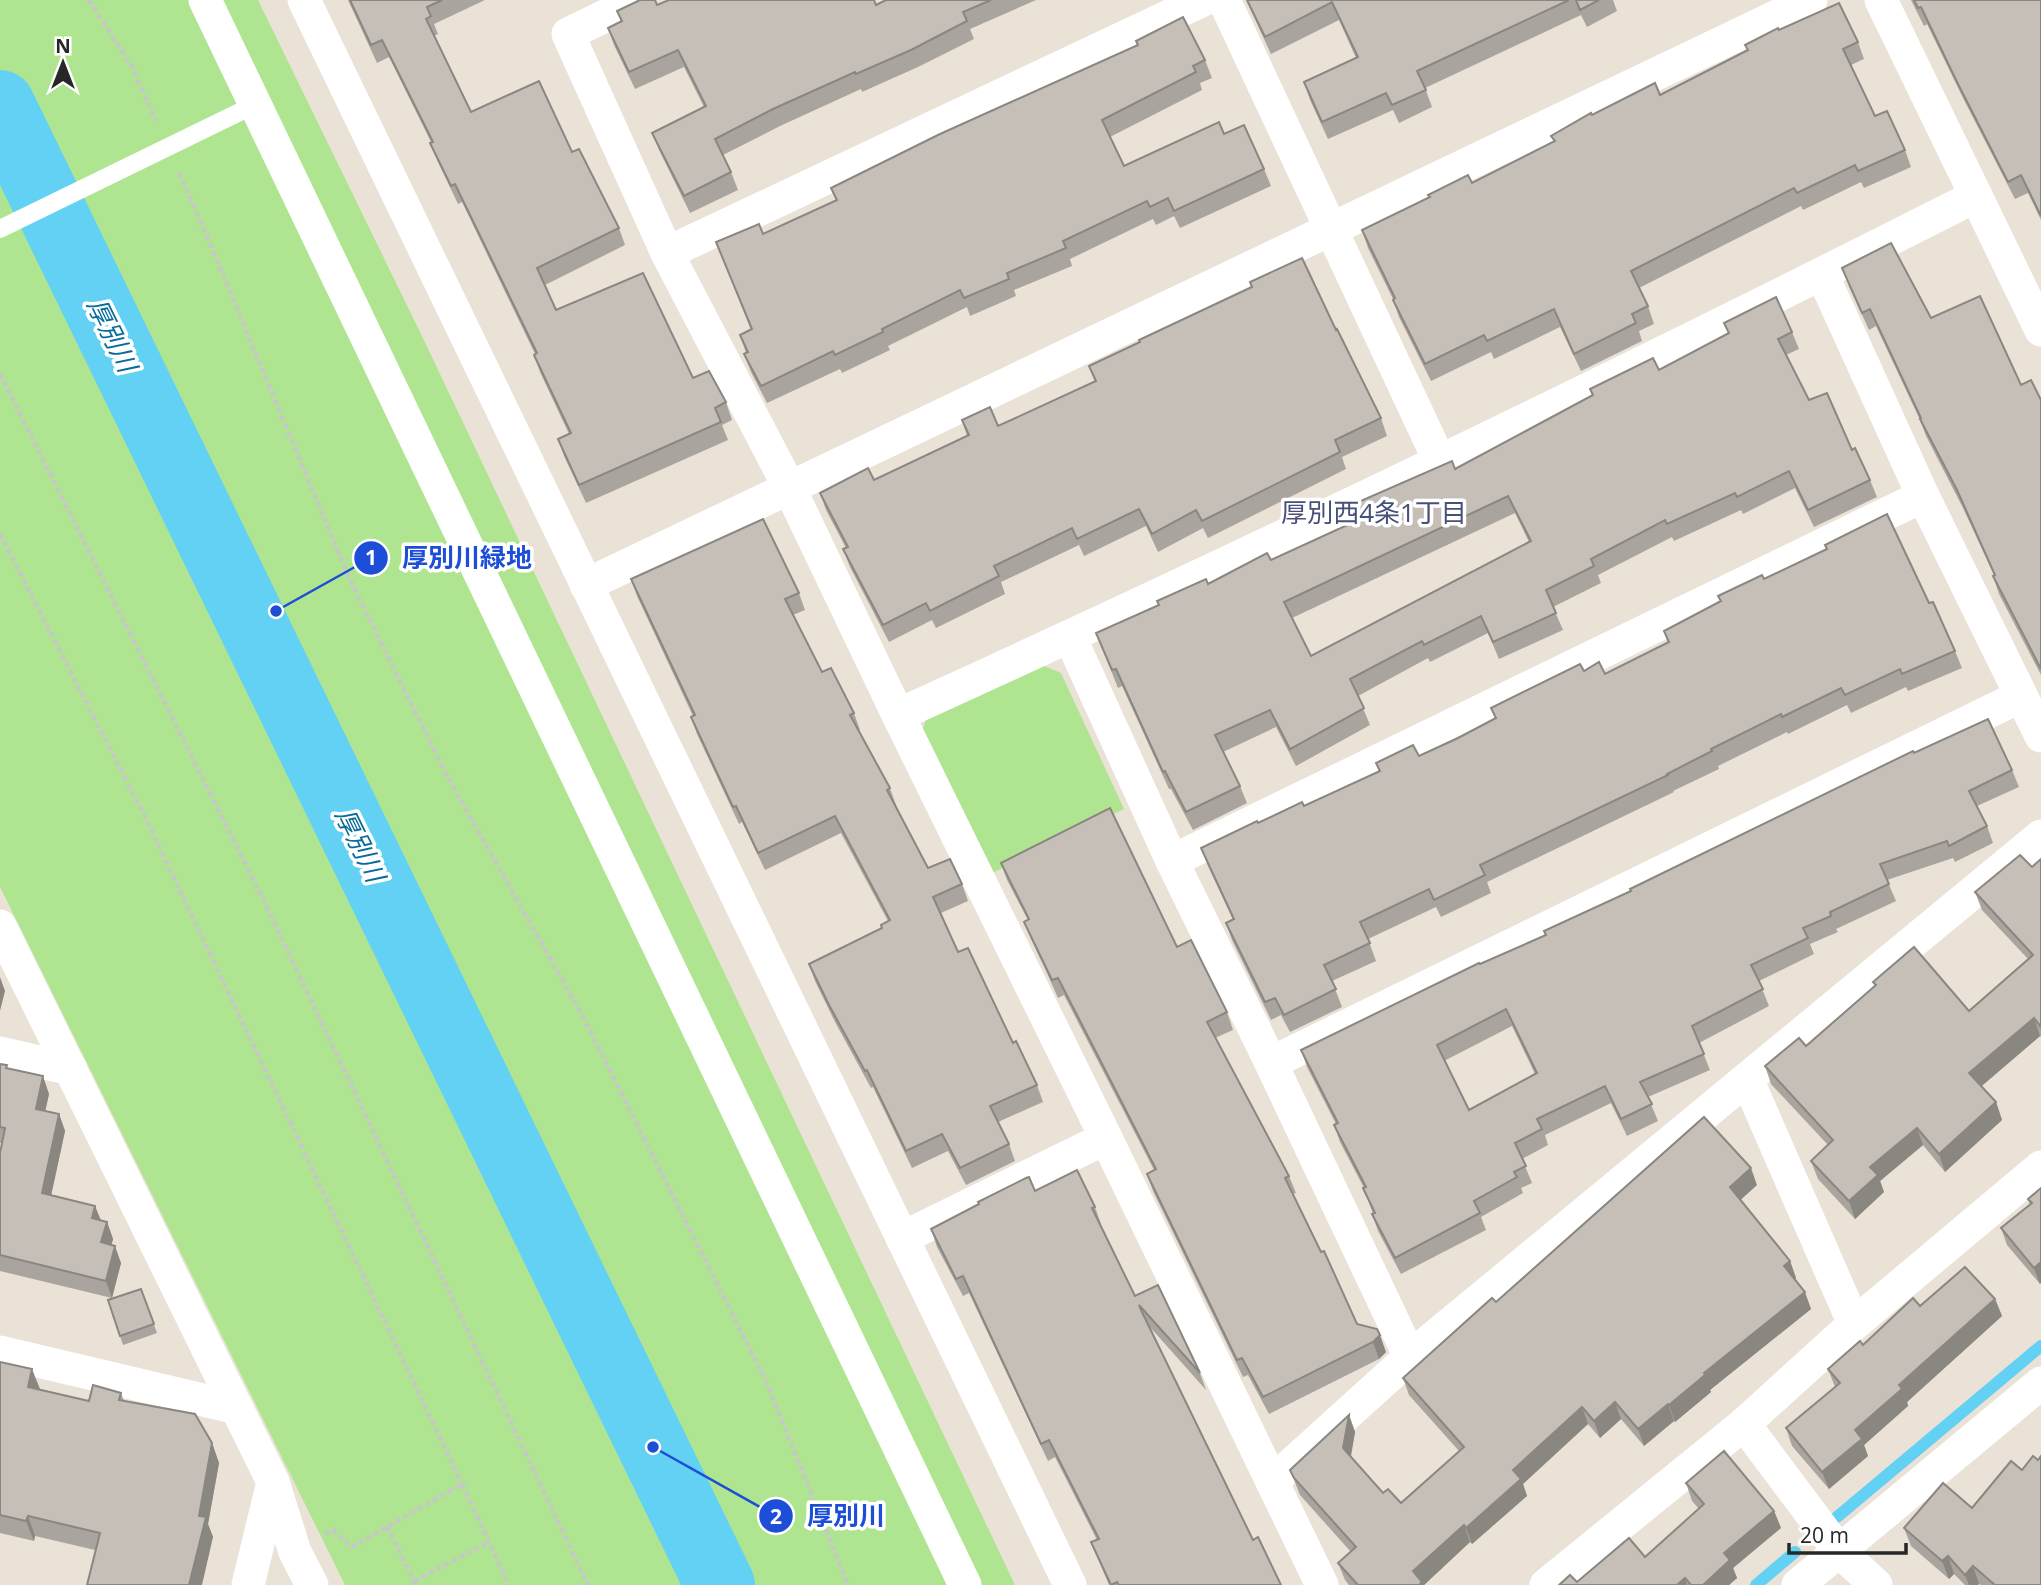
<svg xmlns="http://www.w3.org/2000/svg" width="2041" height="1585" viewBox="0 0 2041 1585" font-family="'Open Sans','Noto Sans JP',sans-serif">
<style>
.green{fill:#afe590}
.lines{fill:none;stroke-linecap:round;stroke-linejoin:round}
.stream{stroke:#63d1f3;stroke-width:12}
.river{stroke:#63d1f3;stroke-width:70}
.path{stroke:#c7c7c7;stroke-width:4.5;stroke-dasharray:5 3.5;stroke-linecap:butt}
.service{stroke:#fff;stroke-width:18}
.minor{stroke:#fff;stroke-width:33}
.wall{fill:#a9a49d;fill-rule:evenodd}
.shaded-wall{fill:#8a8680}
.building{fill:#c5bfb7;stroke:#8a8680;stroke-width:2;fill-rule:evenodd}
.labels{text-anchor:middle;stroke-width:7;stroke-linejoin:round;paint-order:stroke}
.water-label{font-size:26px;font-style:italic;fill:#076b9b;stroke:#fff}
.neighbourhood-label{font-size:26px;fill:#465079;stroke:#fff}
.leader{fill:none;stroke:#1d4ed8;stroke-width:2.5}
.callout-dot{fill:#1d4ed8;stroke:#fff;stroke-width:2.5}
.mark-label{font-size:21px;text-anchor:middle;font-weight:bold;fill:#fff}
.callout-label{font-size:26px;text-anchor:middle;font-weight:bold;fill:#1d4ed8;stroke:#fff;stroke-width:7;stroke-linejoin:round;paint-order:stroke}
</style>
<rect width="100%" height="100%" fill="#ebe2d7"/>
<!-- green -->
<g class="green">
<polygon points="0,0 258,0 421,334 1015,1585 345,1585 0,887"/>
<polygon points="1039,664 1061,673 1124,809 984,877 920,737 927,717"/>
</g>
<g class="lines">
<!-- stream -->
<g class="stream">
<polyline points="1837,1517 2041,1346"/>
<polyline points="1756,1585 1795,1552"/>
</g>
<!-- river -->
<polyline class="river" points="0,105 720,1585"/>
<!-- path -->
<g class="path">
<polyline points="89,0 132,67 156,121"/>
<polyline points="179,173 209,241 349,578 448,778 581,1013 766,1381 848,1585"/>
<polyline points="0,374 263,899 588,1585"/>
<polyline points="0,534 143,813 462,1484"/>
<polyline points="387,1526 416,1585"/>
<polyline points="325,1534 333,1530 352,1547 462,1484 509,1585"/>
<polyline points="414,1581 489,1542"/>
</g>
<!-- service -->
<polyline class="service" points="0,229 254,105"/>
<!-- minor -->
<g class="minor">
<polyline points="205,0 965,1585"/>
<polyline points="304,0 1070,1585"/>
<polyline points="638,0 568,34 667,253 789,487 898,715 1106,1138 1322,1585"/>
<polyline points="1224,0 1439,460"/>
<polyline points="1881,0 2041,330"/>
<polyline points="667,253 1203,0"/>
<polyline points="1822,274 1923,496 2041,736"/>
<polyline points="586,585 1811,0"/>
<polyline points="1070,637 1172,861 1271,1063 1410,1357"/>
<path d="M898,715c363,-165 722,-339 1078,-519"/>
<polyline points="1172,861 1923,496"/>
<polyline points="0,926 273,1482 295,1552 312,1585"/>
<polyline points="0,1053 71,1069"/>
<polyline points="1271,1063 2021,696"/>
<polyline points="1747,1079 1854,1324"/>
<polyline points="902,1238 1106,1138"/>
<polyline points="0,1352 237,1408"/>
<polyline points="1744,1424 1839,1551 1876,1585"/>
<polyline points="1272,1482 1410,1357 2041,836"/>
<polyline points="248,1585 273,1482"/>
<polyline points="1546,1585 1744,1424 1854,1324 2041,1167"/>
<polyline points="1798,1585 2041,1383"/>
</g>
</g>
<!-- wall -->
<g class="wall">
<polygon points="348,0 485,0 434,24 438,34 434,36 471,112 572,152 619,228 625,245 545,285 556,310 693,378 726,402 732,420 722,425 728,440 586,503 564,456 558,439 569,434 540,372 534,355 535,354 462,202 458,204 437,160 431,142 389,57 377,63"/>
<polygon points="886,0 1036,0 970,29 974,39 918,67 862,92 861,89 780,126 723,155 731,172 738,190 690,213 659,150 652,133 704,107 684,67 635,89 614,45 608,28 621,22 617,11 657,5 876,5"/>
<polygon points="1246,0 1613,0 1617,11 1587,27 1581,15 1425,88 1432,107 1399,123 1393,110 1328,139 1310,100 1304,82 1356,58 1339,20 1271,54"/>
<polygon points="1911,0 2041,0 2041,220 2028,193 2015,199 1964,100 1927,24 1924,26"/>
<polygon points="1779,30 1858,42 1864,59 1851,65 1875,116 1905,150 1911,167 1864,188 1861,182 1803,210 1801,206 1639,288 1648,306 1654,324 1639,331 1642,341 1581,371 1560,327 1494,359 1491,352 1431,381 1399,317 1393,299 1368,248 1362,230 1472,183 1554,142 1551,136 1592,115 1660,95 1748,51 1745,45"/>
<polygon points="1205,60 1212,78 1200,83 1202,90 1110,137 1124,166 1224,134 1264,169 1271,186 1180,228 1174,216 1156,225 1153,219 1070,259 1072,266 1014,290 1016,296 970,316 967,307 888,346 890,350 842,373 840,369 767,403 751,372 744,354 746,353 740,335 751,330 716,242 763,234 836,201 831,188"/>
<polygon points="1842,268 1931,318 2041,400 2041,675 1999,594 1993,576 1994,575 1963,508 1926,436 1920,420 1876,326 1869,330 1849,286"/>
<path d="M1724,323l68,9 7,17 -13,6 23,45 43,50 18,30 7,17 -63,30 -19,-39 -52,26 -2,-4 -67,31 -2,-4 -74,38 3,8 -48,24 10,23 -64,29 -11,-26 -58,29 -2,-4 -70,38 12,29 -74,41 -20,-39 -53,25 17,34 7,17 -54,27 -22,-41h-2l-47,-103 -4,2 -22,-55 112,-49 63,-24 81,-37 -5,-16 108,-38 204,-99 69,-37zM1515,513l14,29 -218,114 -19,-38z"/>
<polygon points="1336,330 1381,418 1387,436 1342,457 1346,469 1208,538 1203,528 1158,552 1146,526 1084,556 1079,545 1001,582 1005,594 936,628 932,620 889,642 850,567 843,549 846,548 826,510 820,493 874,480 967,436 962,420 998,426 1095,382 1089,366"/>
<polygon points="631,579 799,593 805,610 793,615 822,672 854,713 860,730 859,730 890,788 896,805 895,805 928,868 962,884 968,901 941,913 958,952 1013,1043 1037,1085 1043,1102 998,1122 1009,1144 1015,1161 966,1185 948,1151 912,1168 873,1087 871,1088 835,1022 815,981 809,964 882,928 888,921 841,833 765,870 742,822 739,824 697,734 691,717 693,716 637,596"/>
<polygon points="1764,579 1929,603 1955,651 1962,668 1908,691 1906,687 1851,713 1847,705 1788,734 1787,732 1718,766 1719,769 1673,791 1674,792 1487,882 1491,893 1441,917 1436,907 1368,939 1376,961 1332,981 1342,1007 1290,1032 1281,1015 1271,1020 1232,940 1226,923 1233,920 1208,866 1201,848 1258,823 1304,806 1379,772 1376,763 1419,756 1495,719 1491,708 1584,671 1605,674 1668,643 1664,631 1720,601 1718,596"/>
<path d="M1914,753l98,17 7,17 -42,19 10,20 6,17 -38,19 -2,-4 -66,22 9,21 -60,28 2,3 -28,12 4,10 -55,27 10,25 -70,37 11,27 -62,27 10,24 -31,15 -16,-33 -66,32 3,10 -26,14 10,24 -11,5 2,5 -42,24 5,13 -85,44 -23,-43 -6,-17h1l-9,-26 -24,-46 -6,-17 2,-1 -29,-57 -6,-17 179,-86 65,-28 86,-45zM1512,1026l23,48 -66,36 -25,-49z"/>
<polygon points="2041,859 2041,1037 2040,1036 1981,1086 1996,1102 2002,1120 1945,1172 1923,1145 1880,1181 1884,1192 1855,1219 1818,1179 1811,1161 1828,1145 1771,1084 1765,1066 1806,1046 1875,986 1873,982 1969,1011 2028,959 1982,910 1975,892 2032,867"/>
<polygon points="1001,863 1177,947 1227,1012 1233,1030 1215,1038 1289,1176 1296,1193 1293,1194 1321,1252 1357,1324 1386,1352 1379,1359 1269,1414 1248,1375 1243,1377 1153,1191 1147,1174 1154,1170 1064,995 1058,998 1046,971 1031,939 1024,922 1028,920 1007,880"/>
<polygon points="0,1064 49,1094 45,1111 59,1114 65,1131 51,1195 95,1206 100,1220 107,1222 113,1239 111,1245 121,1263 112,1298 0,1271 0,1153 2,1143 0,1143"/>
<polygon points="1757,1185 1740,1200 1790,1261 1796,1278 1795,1279 1811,1309 1710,1390 1711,1392 1675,1422 1674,1421 1644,1446 1621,1419 1600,1438 1588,1424 1523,1484 1527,1496 1472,1544 1470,1542 1424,1585 1349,1585 1345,1580 1338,1563 1351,1552 1300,1495 1290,1470 1349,1415 1355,1432 1351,1457 1383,1493 1401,1503 1459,1451 1409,1395 1403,1378 1496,1302"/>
<polygon points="2041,1188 2040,1284 2007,1245 2001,1228 2030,1205 2028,1199"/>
<polygon points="1035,1191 1095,1207 1101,1224 1100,1225 1135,1296 1200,1373 1206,1390 1149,1326 1253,1540 1281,1585 1109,1585 1098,1559 1091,1542 1097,1540 1055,1457 1048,1461 969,1293 963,1296 937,1247 931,1229"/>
<polygon points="141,1289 157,1333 123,1345 108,1300"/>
<polygon points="1995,1299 2002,1316 1907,1402 1908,1406 1864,1445 1868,1456 1829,1489 1792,1446 1786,1428 1835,1387 1828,1369 1920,1306"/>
<polygon points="0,1362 40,1389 89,1401 121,1393 124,1401 212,1443 219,1463 208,1524 213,1537 95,1550 35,1536 34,1541 0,1533"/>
<polygon points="2038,1460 2041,1585 1981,1585 1979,1584 1978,1585 1965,1585 1954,1574 1949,1579 1911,1546 1904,1528 1972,1508 2022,1470"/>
<polygon points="1686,1483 1774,1511 1781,1528 1733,1568 1737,1578 1729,1585 1559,1585 1577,1582 1645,1557 1699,1509 1692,1501"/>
</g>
<!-- shaded-wall -->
<g class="shaded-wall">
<polygon points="0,977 5,991 0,1011"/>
<polygon points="2034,1018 2040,1036 1976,1091 1969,1073"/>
<polygon points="43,1076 49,1094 42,1126 36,1109"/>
<polygon points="1996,1102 2002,1120 1945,1172 1939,1154"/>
<polygon points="59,1114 65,1131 48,1210 42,1193"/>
<polygon points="1917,1128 1923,1145 1880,1181 1884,1192 1855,1219 1849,1201 1870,1167"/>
<polygon points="1751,1168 1757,1185 1736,1204 1730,1187"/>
<polygon points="95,1206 102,1223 92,1218"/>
<polygon points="107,1222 113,1239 108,1259 101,1242"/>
<polygon points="115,1246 121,1263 112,1298 106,1281"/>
<polygon points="1790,1261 1796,1278 1790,1283 1784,1266"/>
<polygon points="2041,1262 2041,1283 2040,1284 2034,1268"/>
<polygon points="1805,1292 1811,1309 1710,1390 1711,1392 1675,1422 1669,1405 1704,1373"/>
<polygon points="1995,1299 2002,1316 1907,1402 1908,1406 1864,1445 1868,1456 1829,1489 1822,1472 1855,1430 1899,1385"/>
<polygon points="1380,1335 1386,1352 1379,1359 1373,1342"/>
<polygon points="32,1369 40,1389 28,1387"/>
<polygon points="1615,1402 1621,1419 1600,1438 1594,1421"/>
<polygon points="1668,1404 1674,1421 1644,1446 1638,1429"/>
<polygon points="1582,1407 1588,1424 1523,1484 1527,1496 1472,1544 1466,1528 1513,1470"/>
<polygon points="1349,1415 1355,1432 1349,1465 1343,1448"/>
<polygon points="212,1443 219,1463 208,1524 213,1537 202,1585 189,1585 199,1516"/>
<polygon points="1774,1511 1781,1528 1733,1568 1737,1578 1729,1585 1703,1585 1724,1553"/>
<polygon points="28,1516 35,1536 34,1541 26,1521"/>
<polygon points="1464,1525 1470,1542 1424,1585 1418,1585 1413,1571"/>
<polygon points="1948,1556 1954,1574 1949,1579 1942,1561"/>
<polygon points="1973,1566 1979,1584 1978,1585 1969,1585 1965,1575"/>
<polygon points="1685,1578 1687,1585 1677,1585"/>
</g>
<!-- building -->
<g class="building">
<polygon points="350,0 442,0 427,7 431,16 426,19 471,112 539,81 572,152 579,149 619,228 537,268 556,310 643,273 693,378 709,371 726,402 715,408 721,422 579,485 558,439 571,433 534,355 537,353 455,184 451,186 430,143 433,142 382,40 371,45"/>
<polygon points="640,0 655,0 657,5 669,0 874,0 876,5 886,0 991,0 963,12 967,21 911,50 856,74 855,72 773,109 715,139 731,172 684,196 652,133 706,106 678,50 629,72 608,28 622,21 617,11"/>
<polygon points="1247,0 1569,0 1417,71 1426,90 1392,105 1386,93 1322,122 1304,82 1358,57 1332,2 1265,37"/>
<polygon points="1576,0 1599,0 1580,10"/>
<polygon points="1914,0 2041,0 2041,216 2021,175 2008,182 1957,82 1921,7 1918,8"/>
<polygon points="1839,3 1858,42 1843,49 1875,116 1887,111 1905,150 1858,171 1855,165 1797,193 1794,188 1631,271 1648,306 1632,314 1636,323 1574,354 1554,309 1487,341 1484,335 1425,364 1393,300 1395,298 1362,230 1430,197 1428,195 1468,175 1472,183 1555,141 1551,136 1591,113 1592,115 1655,83 1660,95 1748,50 1745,45 1778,28 1779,30"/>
<polygon points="1183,17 1205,60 1193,66 1196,72 1102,120 1124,166 1219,122 1224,134 1244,125 1264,169 1174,211 1168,198 1150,207 1147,201 1063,241 1066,248 1007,273 1009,279 964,298 960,290 882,329 883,332 835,355 833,351 761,386 744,354 748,352 740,335 752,329 716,242 759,224 763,234 837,200 831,188 940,134 1138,45 1136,41"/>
<polygon points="1891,243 1931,318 1980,296 2021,385 2031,380 2041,400 2041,669 1993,576 1995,575 1957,490 1920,419 1921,418 1870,309 1862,313 1842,268"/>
<polygon points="1302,258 1336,330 1337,329 1381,418 1335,440 1340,452 1202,521 1196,510 1152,534 1139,509 1077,539 1072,528 994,566 999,576 930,611 926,603 883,625 843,549 848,547 820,493 868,468 874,480 969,435 962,420 990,407 998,426 1096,381 1089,366 1140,342 1139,340 1252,287 1250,282"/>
<path d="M1776,297l16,35 -14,7 31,61 18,-7 25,57 3,-2 15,32 -62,30 -19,-39 -52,26 -2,-4 -68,31 -2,-4 -74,39 3,7 -48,24 10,23 -63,29 -12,-26 -57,29 -2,-4 -72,38 14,29 -74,41 -20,-39 -55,25 25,51 -54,26 -21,-41 -2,1 -47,-103 -4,1 -16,-37 63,-28 -2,-4 49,-22 2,5 59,-31 4,7 83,-38 -7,-15 105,-46 3,8 138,-74 -3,-6 63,-31 6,12 70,-37 -5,-10zM1508,496l23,45 -220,115 -27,-54z"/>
<polygon points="1887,514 1929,603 1933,602 1955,651 1902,674 1900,669 1845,695 1841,688 1782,717 1781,714 1711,749 1712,751 1667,774 1668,775 1480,865 1485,875 1434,900 1429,889 1360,922 1370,943 1324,965 1336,989 1284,1015 1275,998 1265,1002 1226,923 1234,919 1201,848 1257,821 1258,823 1302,802 1304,806 1380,771 1376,763 1413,745 1419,756 1458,738 1496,718 1491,708 1580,664 1584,671 1599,662 1605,674 1669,642 1664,631 1721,601 1718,596 1762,575 1764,579 1827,549 1825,545"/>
<polygon points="763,519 799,593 785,599 822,672 831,668 854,713 850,715 890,788 887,790 928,868 950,859 962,884 933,897 958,952 968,948 1013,1043 1016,1041 1037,1085 990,1106 1009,1144 960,1168 942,1134 906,1151 867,1070 865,1071 829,1005 809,964 882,928 881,925 890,920 835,816 758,853 736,806 733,807 691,717 695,715 631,579"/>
<path d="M1988,719l24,51 -43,21 18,35 -38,20 -2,-5 -67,23 9,20 -59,28 1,4 -28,12 5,10 -57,27 12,24 -71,37 12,28 -64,28 12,22 -31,15 -16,-33 -68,33 5,10 -27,14 11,23 -12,6 3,5 -43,24 6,12 -85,45 -23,-44 3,-1 -12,-25 3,-1 -32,-62 4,-2 -37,-73 178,-87 1,1 66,-29 -2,-4 87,-40 -1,-2 283,-138 1,2zM1506,1009l31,64 -68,37 -32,-65z"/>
<polygon points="1110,808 1177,947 1191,940 1227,1012 1207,1022 1289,1176 1285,1178 1321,1252 1324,1251 1357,1324 1377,1329 1380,1335 1373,1342 1263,1397 1242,1358 1237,1360 1147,1174 1156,1169 1058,978 1052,980 1024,922 1029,919 1001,863"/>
<polygon points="2020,855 2032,867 2041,859 2041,1027 2034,1018 1969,1073 1996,1102 1939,1154 1917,1128 1870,1167 1878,1175 1849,1201 1811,1161 1833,1140 1765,1066 1799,1038 1806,1046 1876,985 1873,982 1914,947 1969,1011 2033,955 1975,892"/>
<polygon points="0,1064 7,1065 6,1068 43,1076 36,1109 59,1114 42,1193 95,1206 92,1218 107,1222 101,1242 115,1246 106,1281 0,1255 0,1153 5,1128 0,1127"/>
<polygon points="1704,1117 1751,1168 1730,1187 1790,1261 1784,1266 1805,1292 1704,1373 1705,1375 1669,1405 1668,1404 1638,1429 1615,1402 1594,1421 1582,1407 1513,1470 1521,1479 1466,1528 1464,1525 1413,1571 1422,1582 1419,1585 1358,1585 1338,1563 1356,1547 1294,1478 1290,1470 1349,1415 1343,1448 1383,1493 1388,1489 1401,1503 1464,1447 1403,1378 1492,1298 1496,1302"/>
<polygon points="1077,1170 1095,1207 1092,1208 1135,1296 1158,1285 1200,1373 1139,1305 1141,1310 1253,1540 1258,1537 1281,1585 1119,1585 1117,1582 1111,1585 1091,1542 1099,1539 1049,1440 1041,1444 963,1276 956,1279 931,1229 979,1204 978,1202 1026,1178 1029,1177 1035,1191"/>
<polygon points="2041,1188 2041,1262 2034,1268 2001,1228 2032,1203 2028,1199"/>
<polygon points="1965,1267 1995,1299 1899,1385 1902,1389 1855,1430 1862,1439 1822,1472 1786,1428 1840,1383 1828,1369 1860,1341 1863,1345 1913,1298 1920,1306"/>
<polygon points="141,1289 154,1324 120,1336 108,1300"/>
<polygon points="0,1362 32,1369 28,1387 89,1401 93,1385 121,1393 119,1400 195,1414 212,1443 199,1516 206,1517 189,1585 87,1585 100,1533 28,1516 26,1521 0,1515"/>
<polygon points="1724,1451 1774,1511 1724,1553 1730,1560 1703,1585 1691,1585 1685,1578 1677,1585 1559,1585 1570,1575 1577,1582 1629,1538 1645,1557 1704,1504 1686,1483"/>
<polygon points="2033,1456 2038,1460 2041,1456 2041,1585 1995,1585 1973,1566 1965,1575 1948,1556 1942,1561 1904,1528 1943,1483 1972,1508 2011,1461 2022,1470"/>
</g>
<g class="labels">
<!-- water labels -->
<g class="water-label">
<text transform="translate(112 335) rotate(64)" y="9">厚別川</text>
<text transform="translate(360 845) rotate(64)" y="9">厚別川</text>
</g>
<!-- neighbourhood labels -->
<g class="neighbourhood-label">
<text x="1374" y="522">厚別西4条1丁目</text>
</g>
</g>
<!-- callouts -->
<path class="leader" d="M276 611L371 558M653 1447L776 1516"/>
<g class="callout-dot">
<circle cx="276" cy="611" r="7"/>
<circle cx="653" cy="1447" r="7"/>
<circle cx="371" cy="558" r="18"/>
<circle cx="776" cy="1516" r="18"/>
</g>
<g class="mark-label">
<text x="371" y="565">1</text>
<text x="776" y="1524">2</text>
</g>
<g class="callout-label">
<text x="467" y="567">厚別川緑地</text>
<text x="846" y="1525">厚別川</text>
</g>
<!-- north arrow -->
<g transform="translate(63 63)" stroke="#ffffff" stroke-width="5" paint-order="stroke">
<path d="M0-5L12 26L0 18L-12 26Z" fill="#272727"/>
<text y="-10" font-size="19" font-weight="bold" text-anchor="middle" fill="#272727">N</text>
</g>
<!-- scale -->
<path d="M1789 1543v10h117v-10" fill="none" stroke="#272727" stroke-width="3.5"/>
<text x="1800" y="1543" font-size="21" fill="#272727" stroke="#ffffff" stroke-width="5" paint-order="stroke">20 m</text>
</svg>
